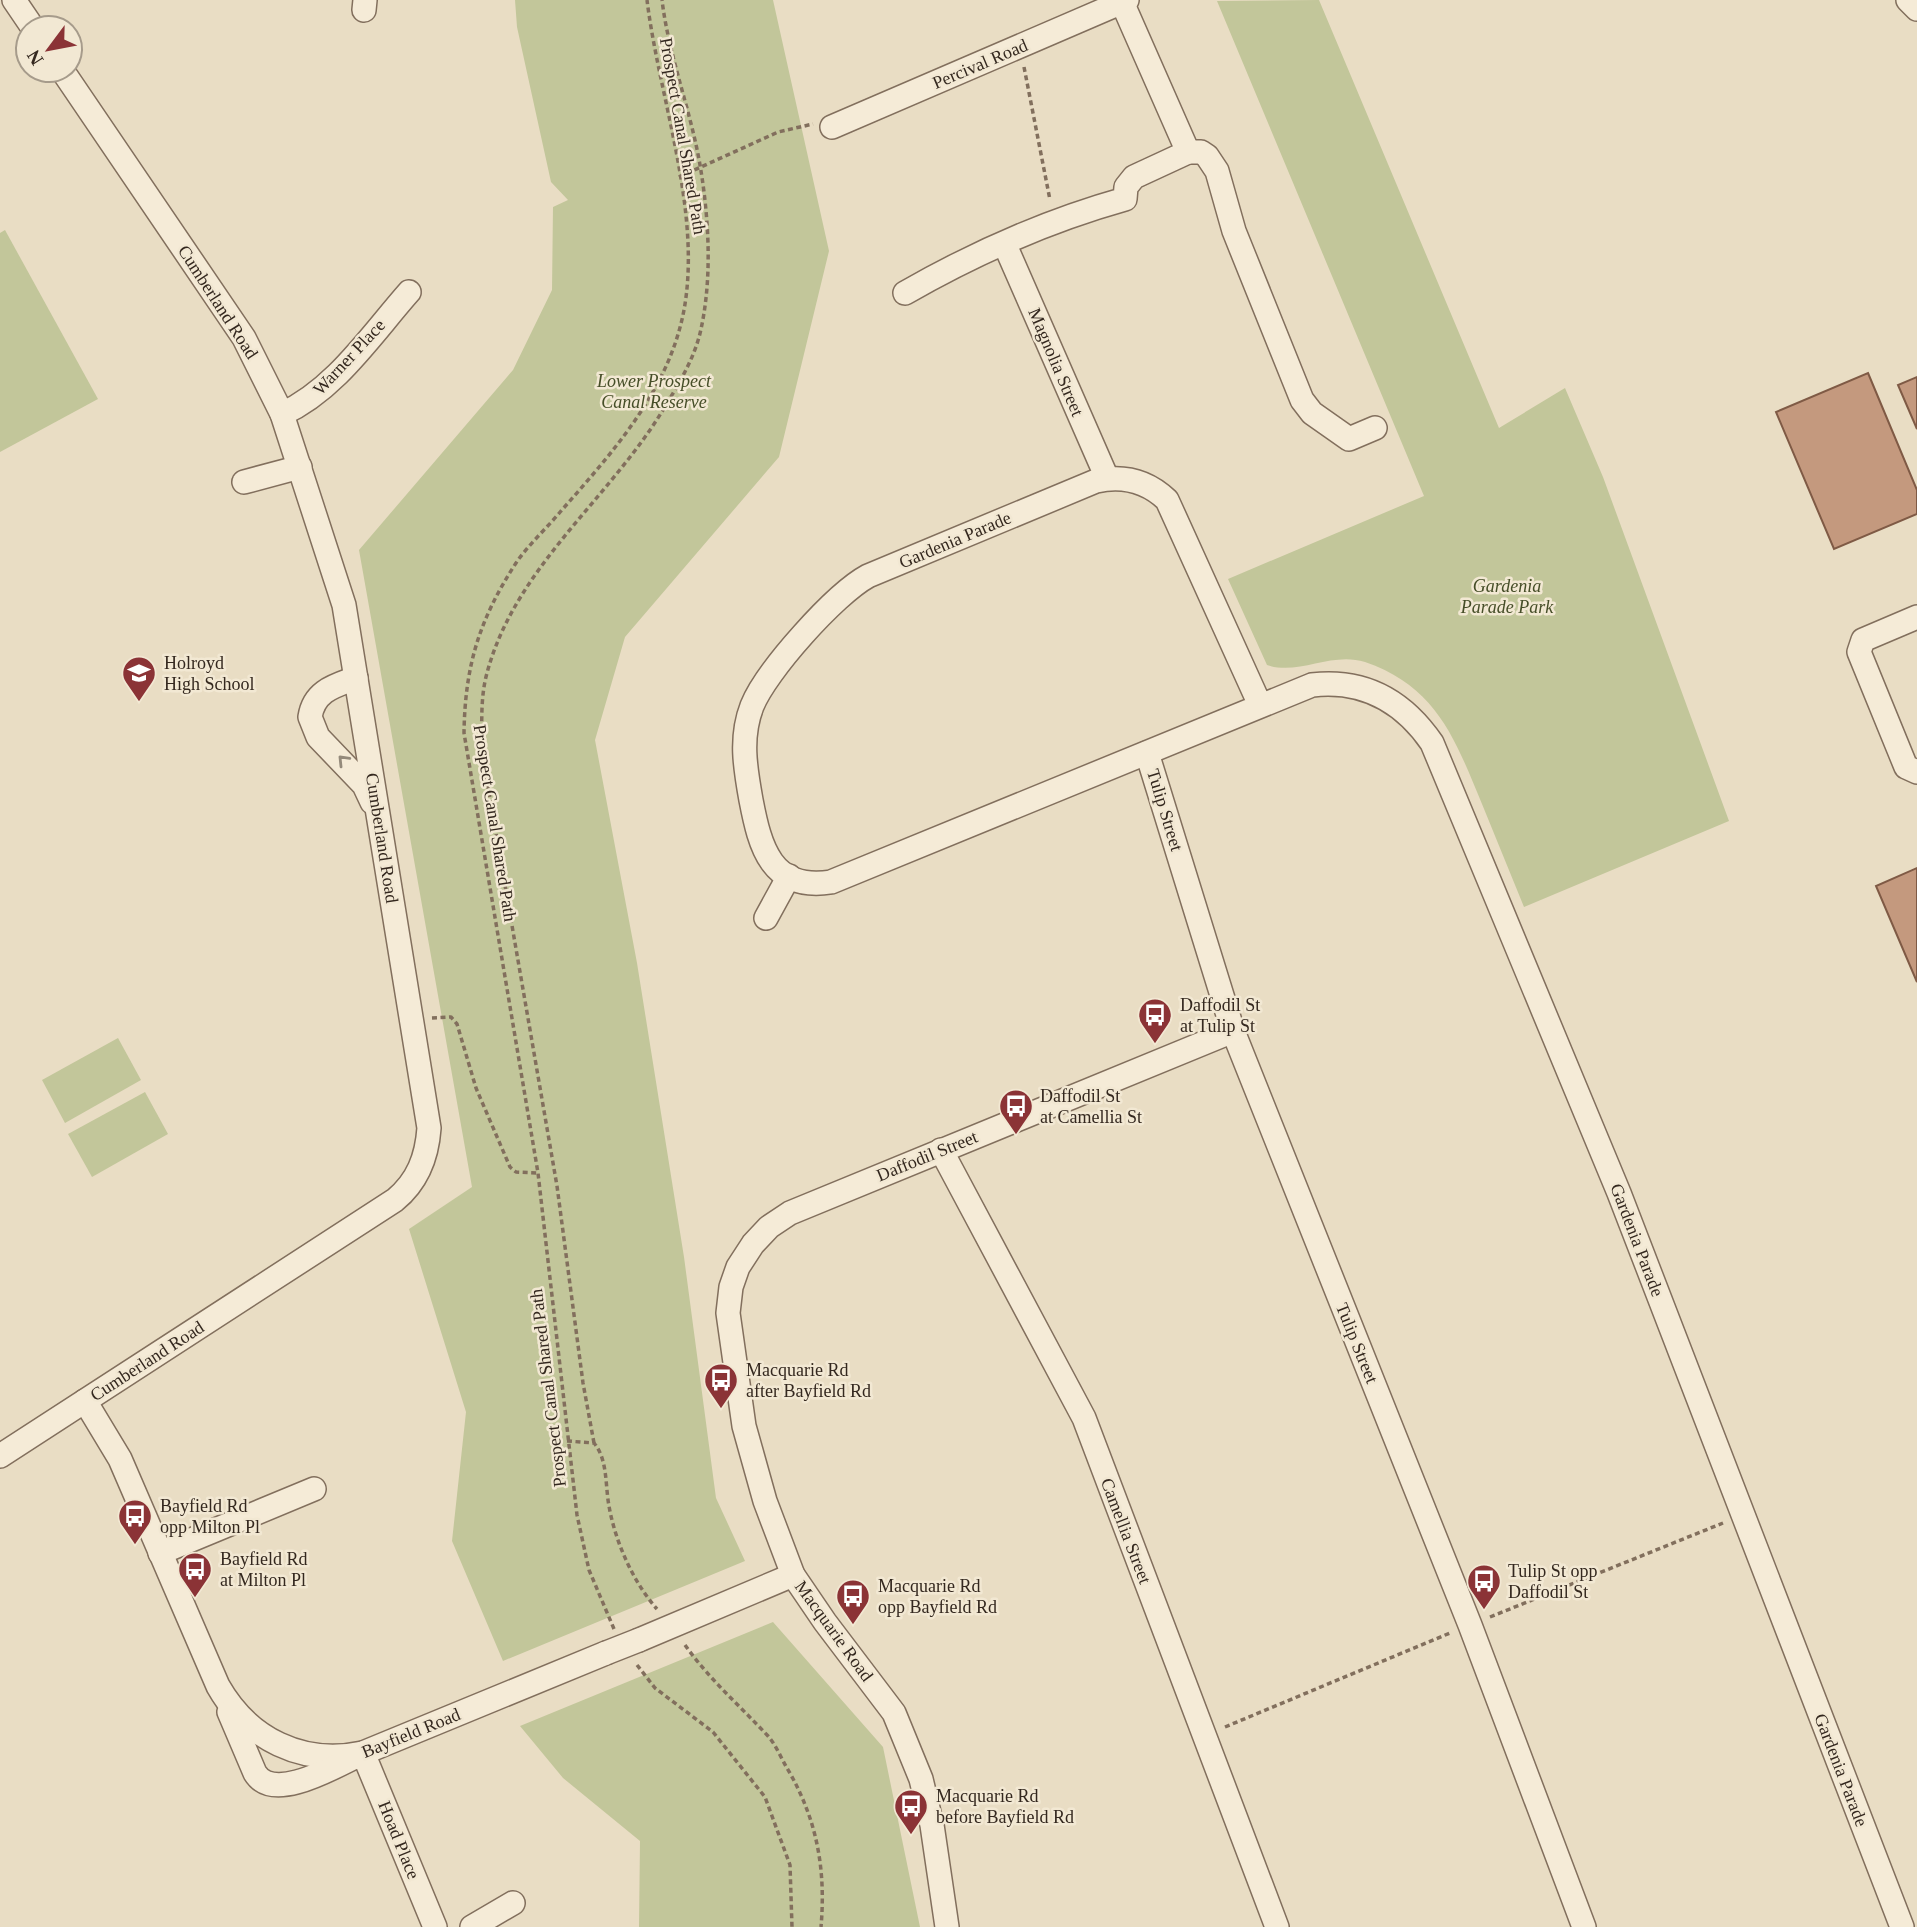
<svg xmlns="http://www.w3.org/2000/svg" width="1917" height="1927" viewBox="0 0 1917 1927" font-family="'Times New Roman',serif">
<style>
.green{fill:#c2c69a}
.building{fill:#c4997e;stroke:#7f5a45;stroke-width:2}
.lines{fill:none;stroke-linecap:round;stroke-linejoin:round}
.minor-casing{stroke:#826f5d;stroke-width:26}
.path{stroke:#826f5d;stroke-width:3.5;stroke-dasharray:5 3.5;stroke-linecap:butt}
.minor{stroke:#f5ebd7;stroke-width:23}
.minor-bridge-casing{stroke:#826f5d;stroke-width:26;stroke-linecap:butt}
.minor-bridge{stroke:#f5ebd7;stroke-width:23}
.oneway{stroke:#948a7b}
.labels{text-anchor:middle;stroke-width:5;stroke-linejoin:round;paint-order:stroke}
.street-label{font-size:18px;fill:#34281f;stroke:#f2e8d3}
.park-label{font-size:18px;font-style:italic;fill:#464e28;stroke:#f2e8d3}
.poi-label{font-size:18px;fill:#34281f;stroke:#f2e8d3;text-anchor:start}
</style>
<rect width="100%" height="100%" fill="#e9ddc4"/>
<!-- green -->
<g class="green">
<polygon points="515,0 773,0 829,251 779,457 625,637 595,740 637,963 684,1257 716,1498 745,1561 503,1661 452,1541 466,1412 409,1229 472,1187 359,550 513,370 552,290 553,207 568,200 551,182 517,27"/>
<path d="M1319,0l180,428 66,-40 38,89 126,344 -205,86c-14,-34 -28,-69 -42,-103 -27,-65 -45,-117 -117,-142 -34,-11 -66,14 -98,3l-39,-86 196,-83 -207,-495z"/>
<polygon points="5,230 98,399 0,452 0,233"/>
<polygon points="118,1038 141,1080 65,1123 42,1080"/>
<polygon points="145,1092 168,1134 92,1177 68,1134"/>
<polygon points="773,1622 883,1747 920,1927 639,1927 640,1841 563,1778 520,1726"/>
</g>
<!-- building -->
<g class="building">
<polygon points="1868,373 1917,490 1917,514 1834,549 1776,412"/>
<polygon points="1917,377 1917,429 1898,385"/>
<polygon points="1917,868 1917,982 1876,886"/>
</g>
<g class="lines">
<!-- minor casing -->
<g class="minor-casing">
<g id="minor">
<polyline points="14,0 33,28"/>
<polyline points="1908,0 1917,9"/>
<polyline points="364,10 365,0"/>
<polyline points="832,127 1127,0"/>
<polyline points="1188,152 1201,152 1207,156 1217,171 1234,231 1302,400 1312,413 1349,439 1375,428"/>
<polyline points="1005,245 1107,478"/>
<path d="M905,293c68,-39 145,-73 220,-94l1,-12 8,-10 54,-25 -66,-150"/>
<path d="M282,414c53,-24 89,-79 127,-122"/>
<polyline points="244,482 300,467"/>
<polyline points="1917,617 1863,640 1859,652 1906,767 1917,772"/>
<path d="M356,678c-22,8 -42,13 -46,39l8,20 46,48 8,17"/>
<path d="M1260,705l-93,-205c-20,-19 -44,-25 -71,-19l-228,95c-33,18 -102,95 -116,130 -12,31 -7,61 -1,94 9,47 20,91 80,82l481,-197c52,-6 91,16 120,58l187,450 283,734"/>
<polyline points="1147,753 1233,1031 1470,1625 1584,1927"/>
<polyline points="766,918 789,876"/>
<polyline points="941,1150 1084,1418 1277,1927"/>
<path d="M85,1401l35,58 98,227c30,53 84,80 145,67l243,-100"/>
<path d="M0,1456l395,-256c23,-19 32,-43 34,-72l-85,-523 -62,-191 -38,-76 -182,-268"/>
<polyline points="160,1553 314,1489"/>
<polyline points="639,1640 793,1575"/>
<path d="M229,1712l26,61c19,31 82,-8 108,-20l72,174"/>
<polyline points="472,1927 513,1903"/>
<polyline points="947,1927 932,1825 921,1779 894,1713 825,1622 793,1575 765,1501 744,1426 728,1313 731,1287 738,1267 753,1244 769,1227 790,1213 1233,1031"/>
</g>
</g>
<!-- path -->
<g class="path">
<polyline points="1024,67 1050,200"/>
<polyline points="679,177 778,132 813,124"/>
<polyline points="432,1018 451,1017 457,1024 476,1088 510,1167 516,1172 538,1173"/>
<path d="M567,1441l27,2c14,17 11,42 15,63 6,35 24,76 48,103"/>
<path d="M594,1443l-11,-60 -26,-197 -75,-434c0,-26 -2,-54 5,-79 28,-105 121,-173 176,-263 15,-25 32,-52 38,-81 11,-50 8,-108 0,-158 -9,-58 -32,-113 -39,-171"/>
<polyline points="1490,1617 1723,1523"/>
<path d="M614,1629l-25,-59 -12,-55 -39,-342 -74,-440c1,-67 15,-113 52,-170 12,-18 31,-35 45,-52 52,-59 108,-121 123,-201 18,-99 -25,-212 -37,-310"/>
<path d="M685,1645c24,34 55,61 83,91 8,9 13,22 19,32 30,51 39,101 34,159"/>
<polyline points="637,1665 655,1688 713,1732 765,1797 790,1865 792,1927"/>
<polyline points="1225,1727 1450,1633"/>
</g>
<!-- minor -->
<use href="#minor" class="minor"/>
<!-- minor-bridge casing -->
<g class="minor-bridge-casing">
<polyline id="minor-bridge" points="606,1653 639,1640"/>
</g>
<!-- minor-bridge -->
<use href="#minor-bridge" class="minor-bridge"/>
</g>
<!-- one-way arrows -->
<defs><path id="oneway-chevron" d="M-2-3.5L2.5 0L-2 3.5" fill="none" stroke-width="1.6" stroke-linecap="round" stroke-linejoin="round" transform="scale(1.75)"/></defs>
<use class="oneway" href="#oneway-chevron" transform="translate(343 760) rotate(-134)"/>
<!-- icons -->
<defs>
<g id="school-pin" transform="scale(1.75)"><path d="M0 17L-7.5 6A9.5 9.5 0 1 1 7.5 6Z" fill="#8b3336" stroke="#f2e8d3"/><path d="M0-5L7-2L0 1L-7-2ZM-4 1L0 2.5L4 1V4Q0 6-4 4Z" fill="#fff"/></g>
<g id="bus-pin" transform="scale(1.75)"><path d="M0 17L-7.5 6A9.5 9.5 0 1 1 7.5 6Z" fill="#8b3336" stroke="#f2e8d3"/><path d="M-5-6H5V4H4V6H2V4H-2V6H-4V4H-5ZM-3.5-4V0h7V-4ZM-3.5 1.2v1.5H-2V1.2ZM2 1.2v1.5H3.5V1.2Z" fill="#fff"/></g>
</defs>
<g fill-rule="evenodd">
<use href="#school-pin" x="139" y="673"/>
<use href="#bus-pin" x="1155" y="1015"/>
<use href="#bus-pin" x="1016" y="1106"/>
<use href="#bus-pin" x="721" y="1380"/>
<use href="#bus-pin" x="135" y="1516"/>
<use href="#bus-pin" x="195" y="1569"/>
<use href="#bus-pin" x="1484" y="1581"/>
<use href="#bus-pin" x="853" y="1596"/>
<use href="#bus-pin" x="911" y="1806"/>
</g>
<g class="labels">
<!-- street labels -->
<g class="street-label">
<text transform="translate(980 64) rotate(-23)" y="6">Percival Road</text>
<text transform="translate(683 136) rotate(80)" y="6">Prospect Canal Shared Path</text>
<text transform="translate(218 302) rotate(57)" y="6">Cumberland Road</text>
<text transform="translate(349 357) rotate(-47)" y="6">Warner Place</text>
<text transform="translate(1056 362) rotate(67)" y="6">Magnolia Street</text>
<text transform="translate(955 540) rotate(-23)" y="6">Gardenia Parade</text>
<text transform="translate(1165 810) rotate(73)" y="6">Tulip Street</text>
<text transform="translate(495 823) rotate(81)" y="6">Prospect Canal Shared Path</text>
<text transform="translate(382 838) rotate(81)" y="6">Cumberland Road</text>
<text transform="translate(927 1156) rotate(-22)" y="6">Daffodil Street</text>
<text transform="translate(1637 1240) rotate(69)" y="6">Gardenia Parade</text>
<text transform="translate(1357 1343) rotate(68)" y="6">Tulip Street</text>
<text transform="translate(147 1361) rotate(-33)" y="6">Cumberland Road</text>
<text transform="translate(548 1388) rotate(-97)" y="6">Prospect Canal Shared Path</text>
<text transform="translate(1126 1531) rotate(69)" y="6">Camellia Street</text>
<text transform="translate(834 1631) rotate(54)" y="6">Macquarie Road</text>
<text transform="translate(411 1733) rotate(-22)" y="6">Bayfield Road</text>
<text transform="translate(1841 1770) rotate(69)" y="6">Gardenia Parade</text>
<text transform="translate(399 1840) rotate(68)" y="6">Hoad Place</text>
</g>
<!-- park labels -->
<g class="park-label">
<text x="654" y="387">Lower Prospect<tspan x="654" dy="21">Canal Reserve</tspan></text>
<text x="1507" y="592">Gardenia<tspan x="1507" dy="21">Parade Park</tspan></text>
</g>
<!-- poi labels -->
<g class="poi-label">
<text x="164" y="669">Holroyd<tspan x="164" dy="21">High School</tspan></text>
<text x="1180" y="1011">Daffodil St<tspan x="1180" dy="21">at Tulip St</tspan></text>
<text x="1040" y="1102">Daffodil St<tspan x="1040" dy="21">at Camellia St</tspan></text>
<text x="746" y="1376">Macquarie Rd<tspan x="746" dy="21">after Bayfield Rd</tspan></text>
<text x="160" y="1512">Bayfield Rd<tspan x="160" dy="21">opp Milton Pl</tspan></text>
<text x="220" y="1565">Bayfield Rd<tspan x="220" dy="21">at Milton Pl</tspan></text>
<text x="1508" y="1577">Tulip St opp<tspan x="1508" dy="21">Daffodil St</tspan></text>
<text x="878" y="1592">Macquarie Rd<tspan x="878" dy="21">opp Bayfield Rd</tspan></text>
<text x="936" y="1802">Macquarie Rd<tspan x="936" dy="21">before Bayfield Rd</tspan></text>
</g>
</g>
<!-- north arrow -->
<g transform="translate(49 49) rotate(238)"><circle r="33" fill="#f2e8d3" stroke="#a69b8b" stroke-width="2"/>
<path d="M0-5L12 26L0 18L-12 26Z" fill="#8b3336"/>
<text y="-10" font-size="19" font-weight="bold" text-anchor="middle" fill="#34281f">N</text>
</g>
</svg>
